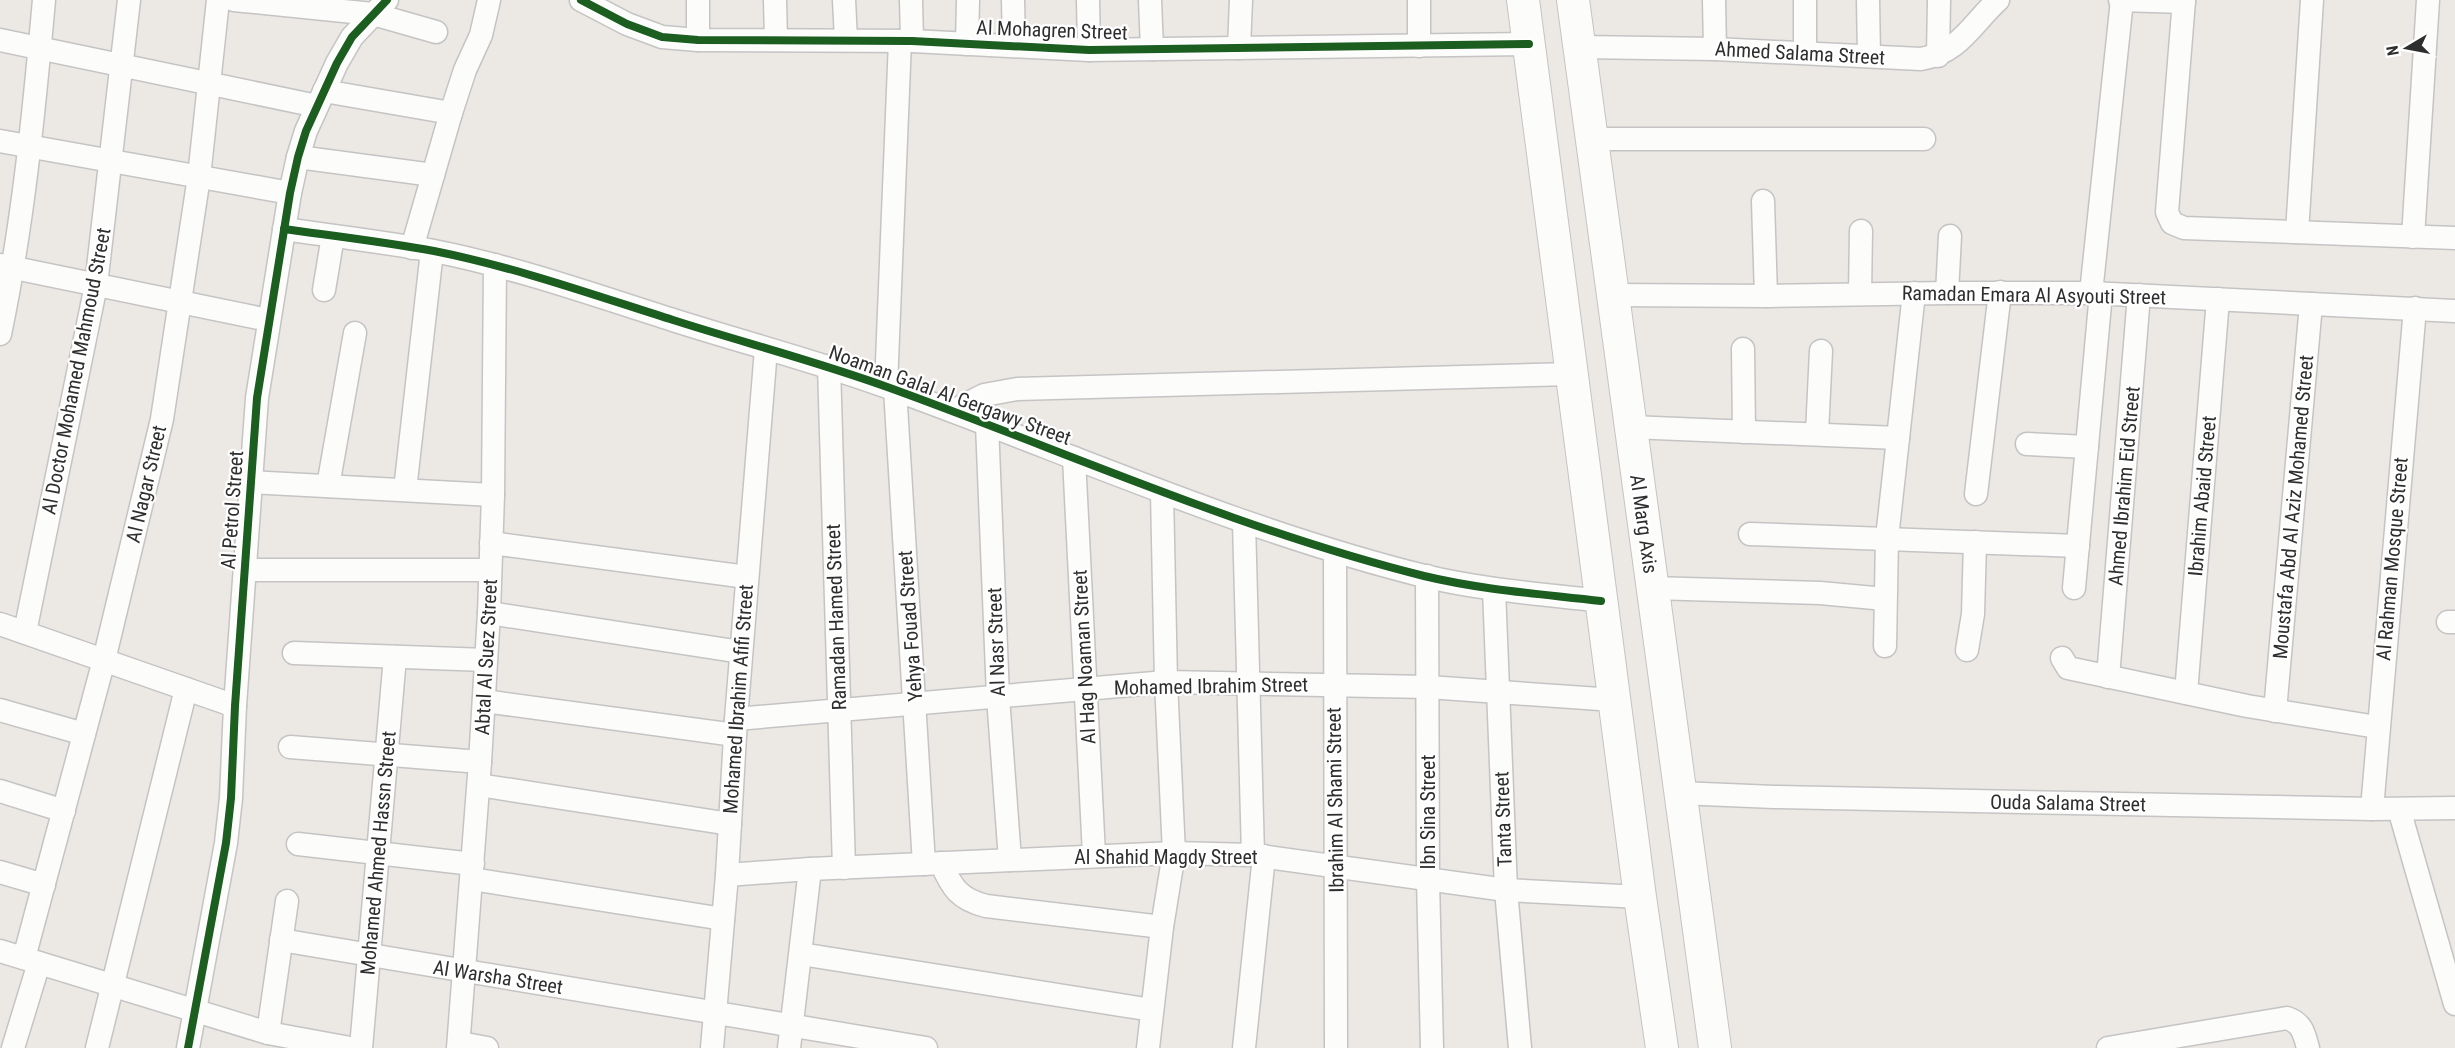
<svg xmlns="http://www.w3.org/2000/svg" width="2455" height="1048" viewBox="0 0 2455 1048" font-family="'Roboto Condensed',sans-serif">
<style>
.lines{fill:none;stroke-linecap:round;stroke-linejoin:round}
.minor-casing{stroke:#c5c4c5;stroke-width:25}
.secondary-casing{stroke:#c5c4c5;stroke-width:34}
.minor{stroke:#fcfcfb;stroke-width:22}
.secondary{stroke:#fcfcfb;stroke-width:32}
.cycleway-casing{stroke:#fff;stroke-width:11}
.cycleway{stroke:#1b5e20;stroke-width:8}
.labels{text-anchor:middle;stroke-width:4.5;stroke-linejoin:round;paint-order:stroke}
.street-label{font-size:20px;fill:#2e2e2e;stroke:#fff}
</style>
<rect width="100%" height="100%" fill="#ece8e4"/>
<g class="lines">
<!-- minor casing -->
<g class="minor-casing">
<g id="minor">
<polyline points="234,0 373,14 436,32"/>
<polyline points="581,0 627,24 662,37 698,40 912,41 1089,50 1529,44"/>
<polyline points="698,0 698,40"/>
<polyline points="775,0 776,40"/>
<polyline points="844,0 846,40"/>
<polyline points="911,0 912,41"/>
<polyline points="1013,0 1014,46"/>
<polyline points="1088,0 1089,50"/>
<polyline points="1150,0 1152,49"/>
<polyline points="1419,0 1419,46"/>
<polyline points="1714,0 1715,49"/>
<polyline points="1868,0 1869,56"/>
<polyline points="2120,0 2184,2"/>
<polyline points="2184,0 2167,212 2172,223 2184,228 2455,238"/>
<polyline points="0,40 317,106"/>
<polyline points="967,44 968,0"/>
<path d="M1580,47l135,2 206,10c39,-7 50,-34 77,-59"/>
<polyline points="1239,48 1241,0"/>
<polyline points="1805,52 1805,0"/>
<polyline points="1938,56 1939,0"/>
<polyline points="324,91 451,113"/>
<polyline points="1592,139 1924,139"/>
<polyline points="0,141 290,193"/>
<polyline points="298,157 433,175"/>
<polyline points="1763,201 1766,296"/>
<path d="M284,229c50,7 101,13 150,22 81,16 160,44 239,69 72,23 146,42 217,68 177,64 350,142 534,188 58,14 118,18 177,25"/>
<polyline points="2297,232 2312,0"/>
<polyline points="2413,237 2428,0"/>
<polyline points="412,248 451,113 465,70 481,35 489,0"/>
<polyline points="0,265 268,320"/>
<polyline points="324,290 333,236"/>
<polyline points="1947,293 1950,236"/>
<polyline points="2091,293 2122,0"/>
<polyline points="1860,294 1861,231"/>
<polyline points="1613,295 1766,296 1947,293 2091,293 2455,311"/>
<path d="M0,334c23,-110 34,-222 44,-334"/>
<polyline points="1743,349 1744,432"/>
<polyline points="829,366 844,868"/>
<polyline points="886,386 900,41"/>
<polyline points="895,389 924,864"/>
<polyline points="953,411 984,395 1017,389 1572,374"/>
<polyline points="987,424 998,697 1010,860"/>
<polyline points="1631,427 1898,438"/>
<polyline points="1817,433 1821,351"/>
<polyline points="2027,444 2087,447"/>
<polyline points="1074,458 1094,855"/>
<polyline points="250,482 493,495"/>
<polyline points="328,486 355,333"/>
<polyline points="405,490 432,251"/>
<polyline points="1976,494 2000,292"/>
<polyline points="1244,522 1253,855"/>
<polyline points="1750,534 2078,546"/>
<polyline points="491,543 747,577"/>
<polyline points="1335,552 1336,1048"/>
<polyline points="245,570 490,570"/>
<polyline points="1427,576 1428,880 1432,1048"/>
<polyline points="1652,588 1820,593 1885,599"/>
<polyline points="2074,588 2101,293"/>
<polyline points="1494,589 1506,890 1520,1048"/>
<polyline points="489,613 741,652"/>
<polyline points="2448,622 2455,622"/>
<polyline points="0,624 235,706"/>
<polyline points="25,632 96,285 129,0"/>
<polyline points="1885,646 1887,538 1914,293"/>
<polyline points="1967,650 1973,614 1975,542"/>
<polyline points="294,653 486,660"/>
<polyline points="2062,658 2068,668 2247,706 2377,727"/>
<polyline points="2108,677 2139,295"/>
<polyline points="2186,693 2218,299"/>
<polyline points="484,701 735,735"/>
<polyline points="0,710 84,734"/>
<polyline points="2275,711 2311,304"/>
<polyline points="736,719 1166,682 1428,687 1614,700"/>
<polyline points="290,747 480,762"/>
<polyline points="479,785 730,824"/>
<polyline points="0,791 64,811"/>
<polyline points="1680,793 1774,797 2372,809 2455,808"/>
<polyline points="2372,809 2415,308"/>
<polyline points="2399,809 2455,1004"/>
<polyline points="298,844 473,864"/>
<path d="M941,863c11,25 18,36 45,43l176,21"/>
<polyline points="0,872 44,885"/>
<polyline points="727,875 810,869 1174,853 1253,855 1506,890 1640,897"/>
<polyline points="472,879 723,919"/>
<polyline points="281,940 926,1048"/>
<polyline points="0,951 268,1033 350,1048"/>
<polyline points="801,954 1152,1010"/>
<polyline points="24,958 104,660 162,419 199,177 218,0"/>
<polyline points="268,1033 287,901"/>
<polyline points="460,1043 487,1048"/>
<polyline points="13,1048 39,963"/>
<polyline points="97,1048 186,689"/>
<polyline points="188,1048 226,843 231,798 235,706 257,398 290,193 298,157 306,131 337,63 352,37 387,0"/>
<polyline points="361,1048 395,657"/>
<polyline points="458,1048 480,762 489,613 493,495 495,265"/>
<polyline points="712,1048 727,875 736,719 766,349"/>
<polyline points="789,1048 810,869"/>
<polyline points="1148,1048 1162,927 1174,853 1166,682 1162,492"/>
<polyline points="1244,1048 1264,856"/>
<path d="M2108,1048l179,-30c15,5 17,15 21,30"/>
</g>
</g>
<!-- secondary casing -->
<g class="secondary-casing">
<g id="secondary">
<polyline points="1523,0 1640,897 1662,1048"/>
<polyline points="1573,0 1715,1048"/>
</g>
</g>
<!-- minor -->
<use href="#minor" class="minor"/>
<!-- secondary -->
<use href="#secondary" class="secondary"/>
<!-- cycleway casing -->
<g class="cycleway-casing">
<g id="cycleway">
<polyline points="581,0 627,24 662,37 698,40 912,41 1089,50 1529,44"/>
<path d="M284,229c50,7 101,13 150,22 81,16 160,44 239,69 72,23 146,42 217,68 177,64 350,142 534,188 58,14 118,18 177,25"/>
<polyline points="188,1048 226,843 231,798 235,706 257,398 290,193 298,157 306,131 337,63 352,37 387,0"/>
</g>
</g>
<!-- cycleway -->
<use href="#cycleway" class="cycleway"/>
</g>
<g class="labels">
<!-- street labels -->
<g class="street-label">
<text transform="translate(1052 30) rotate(2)" y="7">Al Mohagren Street</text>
<text transform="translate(1800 53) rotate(3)" y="7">Ahmed Salama Street</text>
<text transform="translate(2034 295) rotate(1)" y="7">Ramadan Emara Al Asyouti Street</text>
<text transform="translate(76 371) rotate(-79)" y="7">Al Doctor Mohamed Mahmoud Street</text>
<text transform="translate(950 395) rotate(20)" y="7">Noaman Galal Al Gergawy Street</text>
<text transform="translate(146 484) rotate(-77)" y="7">Al Nagar Street</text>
<text transform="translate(2124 486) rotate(-85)" y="7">Ahmed Ibrahim Eid Street</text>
<text transform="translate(2202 496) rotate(-85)" y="7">Ibrahim Abaid Street</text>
<text transform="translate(2293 507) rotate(-85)" y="7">Moustafa Abd Al Aziz Mohamed Street</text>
<text transform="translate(232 510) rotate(-86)" y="7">Al Petrol Street</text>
<text transform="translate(1644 524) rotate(82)" y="7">Al Marg Axis</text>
<text transform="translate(2392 559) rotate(-85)" y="7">Al Rahman Mosque Street</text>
<text transform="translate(836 617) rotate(-92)" y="7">Ramadan Hamed Street</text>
<text transform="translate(910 626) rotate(-94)" y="7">Yehya Fouad Street</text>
<text transform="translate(996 642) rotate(-92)" y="7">Al Nasr Street</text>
<text transform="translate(486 657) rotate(-87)" y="7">Abtal Al Suez Street</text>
<text transform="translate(1084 657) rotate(-93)" y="7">Al Hag Noaman Street</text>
<text transform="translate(1211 686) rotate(-1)" y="7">Mohamed Ibrahim Street</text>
<text transform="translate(738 699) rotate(-86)" y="7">Mohamed Ibrahim Afifi Street</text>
<text transform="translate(1335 800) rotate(-91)" y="7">Ibrahim Al Shami Street</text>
<text transform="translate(2068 803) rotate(1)" y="7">Ouda Salama Street</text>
<text transform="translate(1428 812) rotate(-90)" y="7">Ibn Sina Street</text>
<text transform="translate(1503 819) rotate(-92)" y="7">Tanta Street</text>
<text transform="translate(378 853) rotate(-85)" y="7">Mohamed Ahmed Hassn Street</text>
<text x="1166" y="864">Al Shahid Magdy Street</text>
<text transform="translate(498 977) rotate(9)" y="7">Al Warsha Street</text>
</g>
</g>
<!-- north arrow -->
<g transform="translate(2407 48) rotate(260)" stroke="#ffffff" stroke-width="4.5" paint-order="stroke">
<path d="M0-4.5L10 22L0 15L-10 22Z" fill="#2e2e2e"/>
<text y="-9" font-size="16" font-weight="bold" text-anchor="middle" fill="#2e2e2e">N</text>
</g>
</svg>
